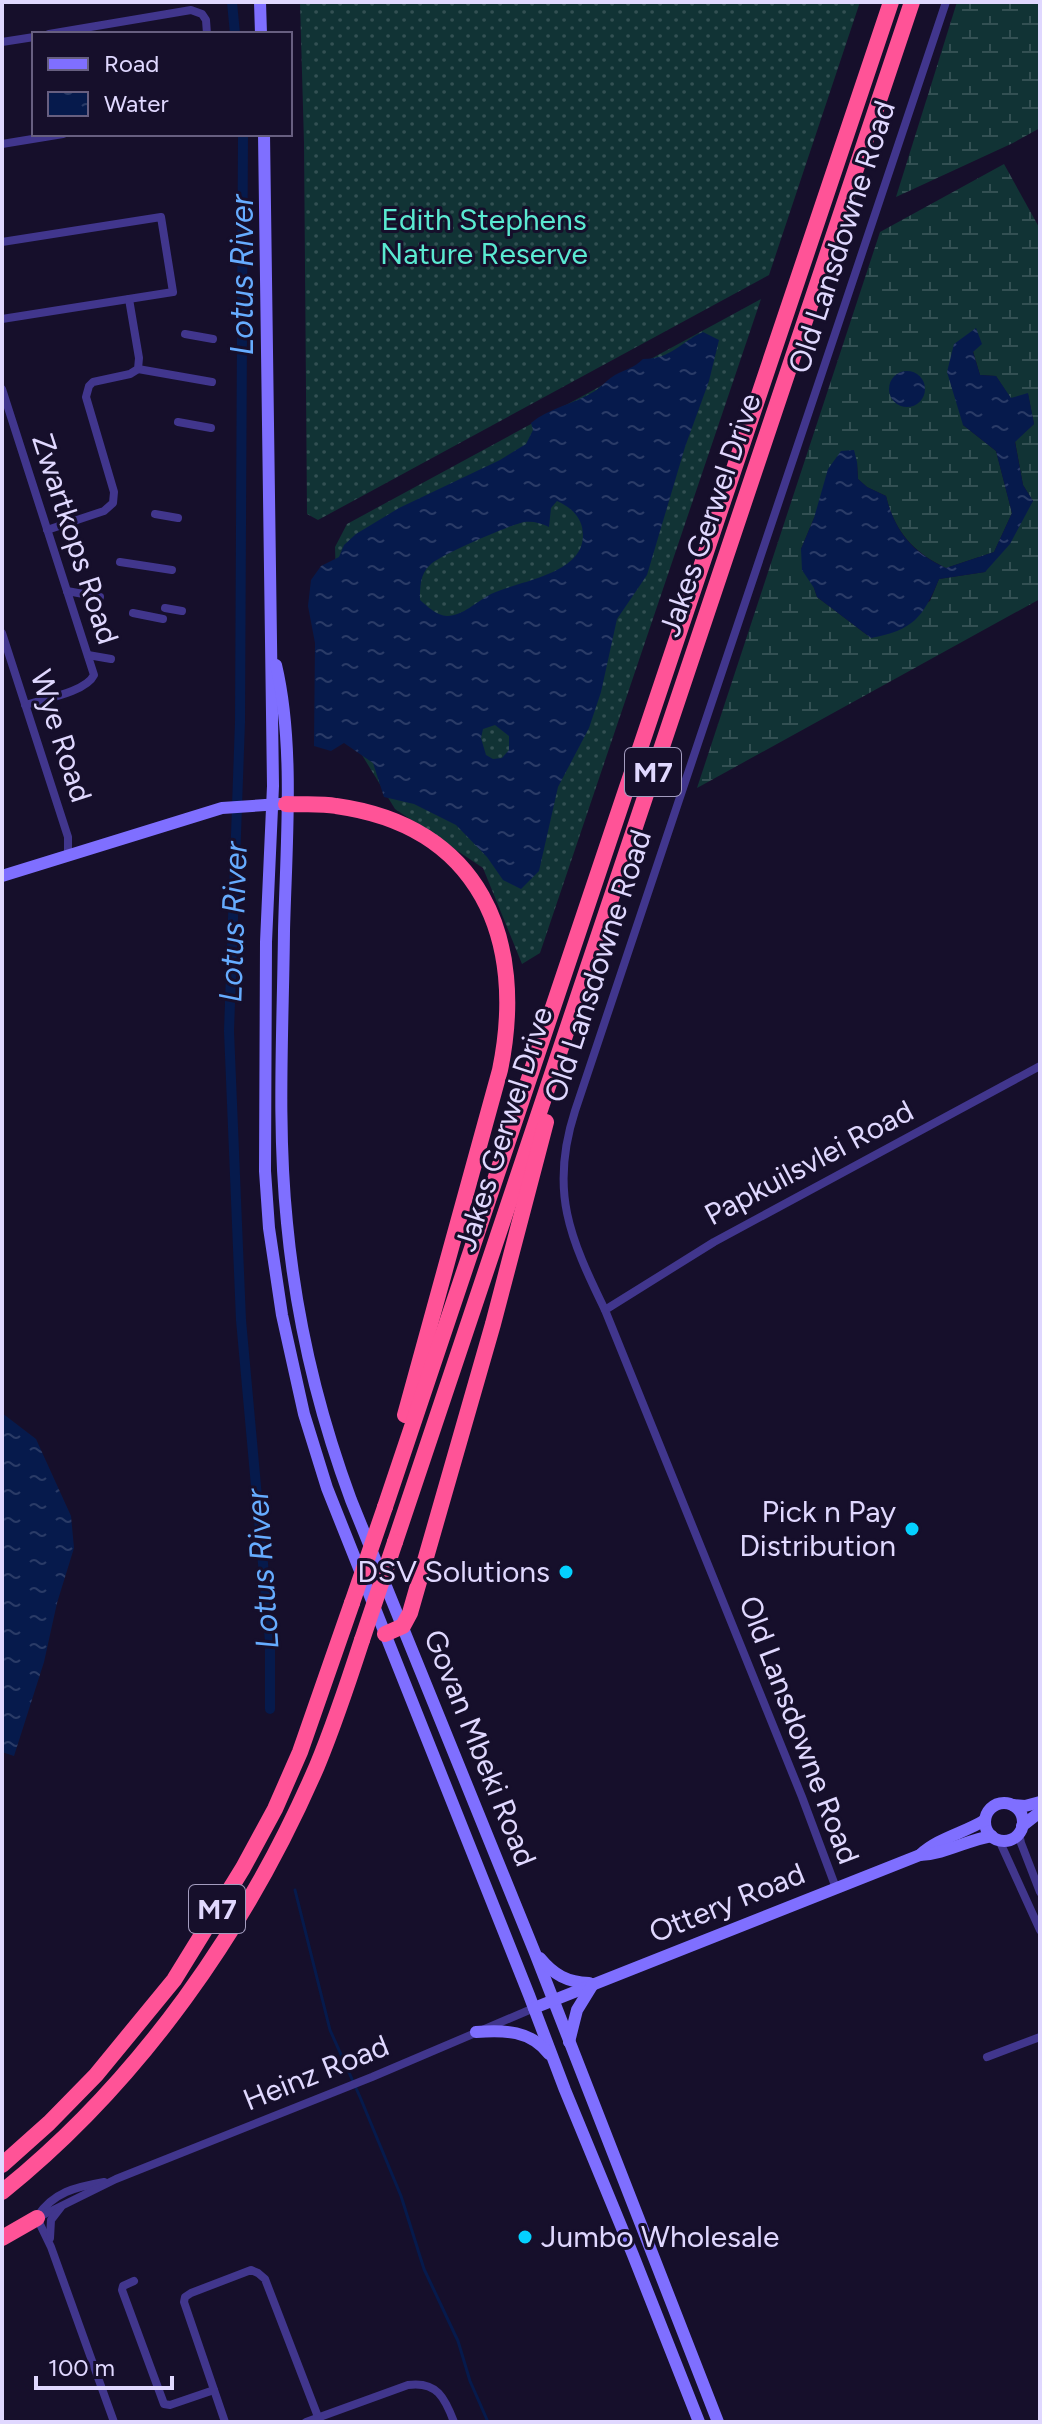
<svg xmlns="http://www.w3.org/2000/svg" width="1042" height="2424" viewBox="0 0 1042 2424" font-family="Figtree,sans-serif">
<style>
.grass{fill:url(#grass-dots)}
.wetland{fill:url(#wetland-marsh);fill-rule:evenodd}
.water{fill:url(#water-ripples);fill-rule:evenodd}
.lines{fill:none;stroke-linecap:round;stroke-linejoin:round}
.stream{stroke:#061a4c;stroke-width:3}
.canal{stroke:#061a4c;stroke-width:10}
.street{stroke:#41368d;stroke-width:8}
.secondary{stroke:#7f6fff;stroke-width:12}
.highway{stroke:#ff5397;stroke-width:16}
.highway-bridge{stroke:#ff5397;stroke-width:16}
.poi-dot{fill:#04d1ff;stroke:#160f2b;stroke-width:3}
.labels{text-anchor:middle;stroke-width:6;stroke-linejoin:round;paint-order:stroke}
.shield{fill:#160f2b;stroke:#a39cbf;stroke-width:2}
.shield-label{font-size:28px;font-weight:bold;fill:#e0d8ff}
.park-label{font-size:30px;fill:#5ae9d1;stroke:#160f2b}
.street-label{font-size:30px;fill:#e0d8ff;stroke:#160f2b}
.poi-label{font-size:30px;fill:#e0d8ff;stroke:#160f2b;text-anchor:end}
.water-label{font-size:32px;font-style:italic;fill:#66acff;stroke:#160f2b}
</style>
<defs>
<pattern id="grass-dots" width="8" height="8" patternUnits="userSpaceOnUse" patternTransform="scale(2)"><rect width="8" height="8" fill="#113335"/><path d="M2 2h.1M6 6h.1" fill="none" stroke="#335053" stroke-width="1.8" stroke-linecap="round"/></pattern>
<pattern id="wetland-marsh" width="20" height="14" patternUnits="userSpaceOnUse" patternTransform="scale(2)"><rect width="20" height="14" fill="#113335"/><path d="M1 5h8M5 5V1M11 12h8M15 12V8" fill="none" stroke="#335053"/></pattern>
<pattern id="water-ripples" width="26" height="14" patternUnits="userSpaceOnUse" patternTransform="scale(2)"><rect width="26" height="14" fill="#061a4c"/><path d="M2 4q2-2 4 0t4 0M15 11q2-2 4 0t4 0" fill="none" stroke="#2a3b67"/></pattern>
</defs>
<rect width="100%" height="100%" fill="#160f2b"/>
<!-- grass -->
<g class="grass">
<polygon points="300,2 860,2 769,275 318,520 307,514 304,143"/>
<polygon points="761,299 540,953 522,964 483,868 395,809 340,719 335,547 347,524"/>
</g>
<!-- wetland -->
<g class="wetland">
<polygon points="957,2 1040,2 1040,128 1013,143 896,197"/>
<path d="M1004,164l36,65v370l-343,189 183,-556zM976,329l-3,22 7,24 16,1 15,23 17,-5 6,30 -19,17 8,44 10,16 -48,71 -46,7 -9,22 -59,37 -54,-41 -16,-48 13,-31 43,-56 1,17 9,8 19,9c9,36 27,56 60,72l48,-16 18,-39 -16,-62 -33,-26z"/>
</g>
<!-- water -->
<g class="water">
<path d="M976,328l6,16 -9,8 7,23 16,1 15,22 17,-5 6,31 -19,18 8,43 10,16 -23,43 -25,28 -46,7c-16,39 -26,51 -68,59l-54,-41 -3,-9 -12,-18 -1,-21 13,-31 14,-49 13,-18 13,-1 3,12 1,17 9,8 19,9c9,36 27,57 60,72l48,-16 18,-39 -16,-62 -33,-26 -16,-53 7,-28z"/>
<path d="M703,332l16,8 -10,41 -24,66 -38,128 -30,44 -16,73 -12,36 -31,59 -19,84 -18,18 -18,-9 -16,-23 -31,-32 -42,-21 -30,-7 -11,-34 -29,-20 -13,8 -17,-5 1,-103 -7,-37 3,-26 10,-14 18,-9 5,-12 12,-11 43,-26 101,-48 26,-16 7,-14 -2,-7c18,-15 43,-19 64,-32 7,-5 13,-12 20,-16 11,-6 19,-7 28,-16 29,0 37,-17 60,-27zM557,501c11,5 22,13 25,26 10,47 -62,53 -91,67 -14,7 -28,22 -44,22 -10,0 -20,-10 -27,-16 0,-13 0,-26 10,-35 10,-10 80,-40 94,-43 9,-1 17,1 25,5l2,-19zM495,725l14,11v14l-7,8 -9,1 -7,-4 -5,-17 2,-9z"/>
<circle cx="907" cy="389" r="18"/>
<polygon points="2,1413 36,1439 71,1516 74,1548 57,1603 44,1662 14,1756 2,1752"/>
</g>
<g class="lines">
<!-- stream -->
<polyline class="stream" points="295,1890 330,2030 360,2097 401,2196 424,2269 458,2341 470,2381 488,2422"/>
<!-- canal -->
<g class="canal">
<polyline points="232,2 235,34"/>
<polyline points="243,134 240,722 229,1031 241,1320 270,1641 270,1709"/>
</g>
<!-- street -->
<g class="street">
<polyline points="49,34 191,10 202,14 206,20 207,34"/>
<polyline points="2,42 34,37"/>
<polyline points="2,144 63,134"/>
<polyline points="2,242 161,217 173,292 2,319"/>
<polyline points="185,334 213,339"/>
<polyline points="138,369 212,382"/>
<path d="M2,389l92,286c-8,17 -50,24 -69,30"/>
<polyline points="178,422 211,428"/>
<polyline points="155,514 178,518"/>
<polyline points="47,530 104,511 113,503 114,492 86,397 89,386 93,382 130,374 138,369 139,358 129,299"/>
<polyline points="120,562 172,570"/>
<polyline points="67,591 100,597"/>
<polyline points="165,608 182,611"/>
<polyline points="133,613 163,619"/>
<polyline points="2,633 68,837 68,856"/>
<polyline points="88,655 111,659"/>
<polyline points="605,1310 714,1242 1040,1066"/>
<polyline points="1019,1833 1021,1843 1040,1892"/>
<polyline points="999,1840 1040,1930"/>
<path d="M836,1888l-34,-91 -197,-487c-35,-72 -56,-119 -30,-199l371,-1109"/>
<polyline points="987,2057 1040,2037"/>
<path d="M37,2217c16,-25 39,-30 67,-35"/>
<polyline points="37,2218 116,2179 372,2077 534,2008"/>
<polyline points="37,2218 51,2247 114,2422"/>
<polyline points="50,2238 51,2220 61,2207"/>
<polyline points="134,2281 123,2286 122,2290 164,2404 170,2405 214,2390"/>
<polyline points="225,2422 184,2302 185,2297 191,2293 251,2270 258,2273 265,2279 320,2422"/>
<path d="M306,2422l102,-37c29,-4 37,13 46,37"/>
</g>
<!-- secondary -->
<g class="secondary">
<polyline points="260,2 261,34"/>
<polyline points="264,134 273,786 266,942 265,1171 269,1228 282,1315 304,1414 327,1488 529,1995 565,2090 633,2255 699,2422"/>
<path d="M276,665c19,80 10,183 8,266 -1,97 -7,195 3,292 9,95 31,188 64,277l184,453 183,469"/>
<polyline points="2,876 222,808 280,804"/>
<circle cx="1004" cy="1822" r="19"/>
<polyline points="1013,1805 1025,1806 1040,1802"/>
<polyline points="1022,1826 1040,1812"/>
<path d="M920,1855c18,-17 44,-22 65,-35"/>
<path d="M540,1958c14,17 27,24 49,25"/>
<path d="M534,2008l386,-153c25,-1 47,-15 72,-19"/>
<path d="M476,2032c29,-2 54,-2 73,22"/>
<polyline points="569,2042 577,2010 593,1984"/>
</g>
<!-- highway -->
<g class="highway">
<path d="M286,804c16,1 34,-1 50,2 144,20 191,133 164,264l-95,345"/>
<polyline points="385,1507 891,2"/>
<polyline points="395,1542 912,2"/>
<polyline points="385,1634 403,1626 410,1613 493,1324 546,1122"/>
<polyline points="2,2165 49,2123 96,2075 174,1980 243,1868 275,1809 300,1752 352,1603"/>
<path d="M2,2192c138,-111 245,-264 315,-426 17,-41 31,-83 45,-126"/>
<polyline points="2,2238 37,2218"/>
</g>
<!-- highway-bridge -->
<g class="highway-bridge">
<polyline points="352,1603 385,1507"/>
<polyline points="362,1640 395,1542"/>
</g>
</g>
<!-- markers -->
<g class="poi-dot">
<circle cx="912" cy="1529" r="8"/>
<circle cx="566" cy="1572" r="8"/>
<circle cx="525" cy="2237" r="8"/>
</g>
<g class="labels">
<!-- shield labels -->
<g class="shield">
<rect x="625" y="748" width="56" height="48" rx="6"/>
<rect x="189" y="1885" width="56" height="48" rx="6"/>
</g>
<g class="shield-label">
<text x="653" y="782">M7</text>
<text x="217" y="1919">M7</text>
</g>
<!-- park labels -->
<g class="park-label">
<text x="484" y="230">Edith Stephens<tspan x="484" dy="34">Nature Reserve</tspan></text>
</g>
<!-- street labels -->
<g class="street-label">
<text transform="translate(842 237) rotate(-72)" y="10">Old Lansdowne Road</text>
<text transform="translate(710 515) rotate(-71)" y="10">Jakes Gerwel Drive</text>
<text transform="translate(75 539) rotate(72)" y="10">Zwartkops Road</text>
<text transform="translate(61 736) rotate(72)" y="10">Wye Road</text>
<text transform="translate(598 966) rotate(-72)" y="10">Old Lansdowne Road</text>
<text transform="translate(504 1129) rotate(-72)" y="10">Jakes Gerwel Drive</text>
<text transform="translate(809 1163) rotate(-28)" y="10">Papkuilsvlei Road</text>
<text transform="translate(799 1730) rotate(69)" y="10">Old Lansdowne Road</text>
<text transform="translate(480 1748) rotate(68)" y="10">Govan Mbeki Road</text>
<text transform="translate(727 1903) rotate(-22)" y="10">Ottery Road</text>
<text transform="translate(316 2073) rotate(-22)" y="10">Heinz Road</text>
</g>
<!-- poi labels -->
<g class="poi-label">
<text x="896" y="1522">Pick n Pay<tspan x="896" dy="34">Distribution</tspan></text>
<text x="550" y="1582">DSV Solutions</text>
<text x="541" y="2247" text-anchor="start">Jumbo Wholesale</text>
</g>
<!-- water labels -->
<g class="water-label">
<text transform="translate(242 275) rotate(-90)" y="11">Lotus River</text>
<text transform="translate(233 922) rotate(-88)" y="11">Lotus River</text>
<text transform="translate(262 1569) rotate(-94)" y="11">Lotus River</text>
</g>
</g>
<!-- border -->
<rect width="1042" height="2424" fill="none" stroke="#e0d8ff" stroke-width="8"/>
<!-- legend -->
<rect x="32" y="32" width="260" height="104" fill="#160f2b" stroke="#675f80" stroke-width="2"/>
<rect x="48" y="58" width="40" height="12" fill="#7f6fff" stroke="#675f80" stroke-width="2"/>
<text x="104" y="72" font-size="24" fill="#e0d8ff">Road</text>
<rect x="48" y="92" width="40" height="24" fill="url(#water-ripples)" stroke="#675f80" stroke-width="2"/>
<text x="104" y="112" font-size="24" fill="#e0d8ff">Water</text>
<!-- scale -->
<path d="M36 2376v12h136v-12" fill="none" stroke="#e0d8ff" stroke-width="4"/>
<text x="48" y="2376" font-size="24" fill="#e0d8ff" stroke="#160f2b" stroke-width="6" paint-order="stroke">100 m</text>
</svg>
